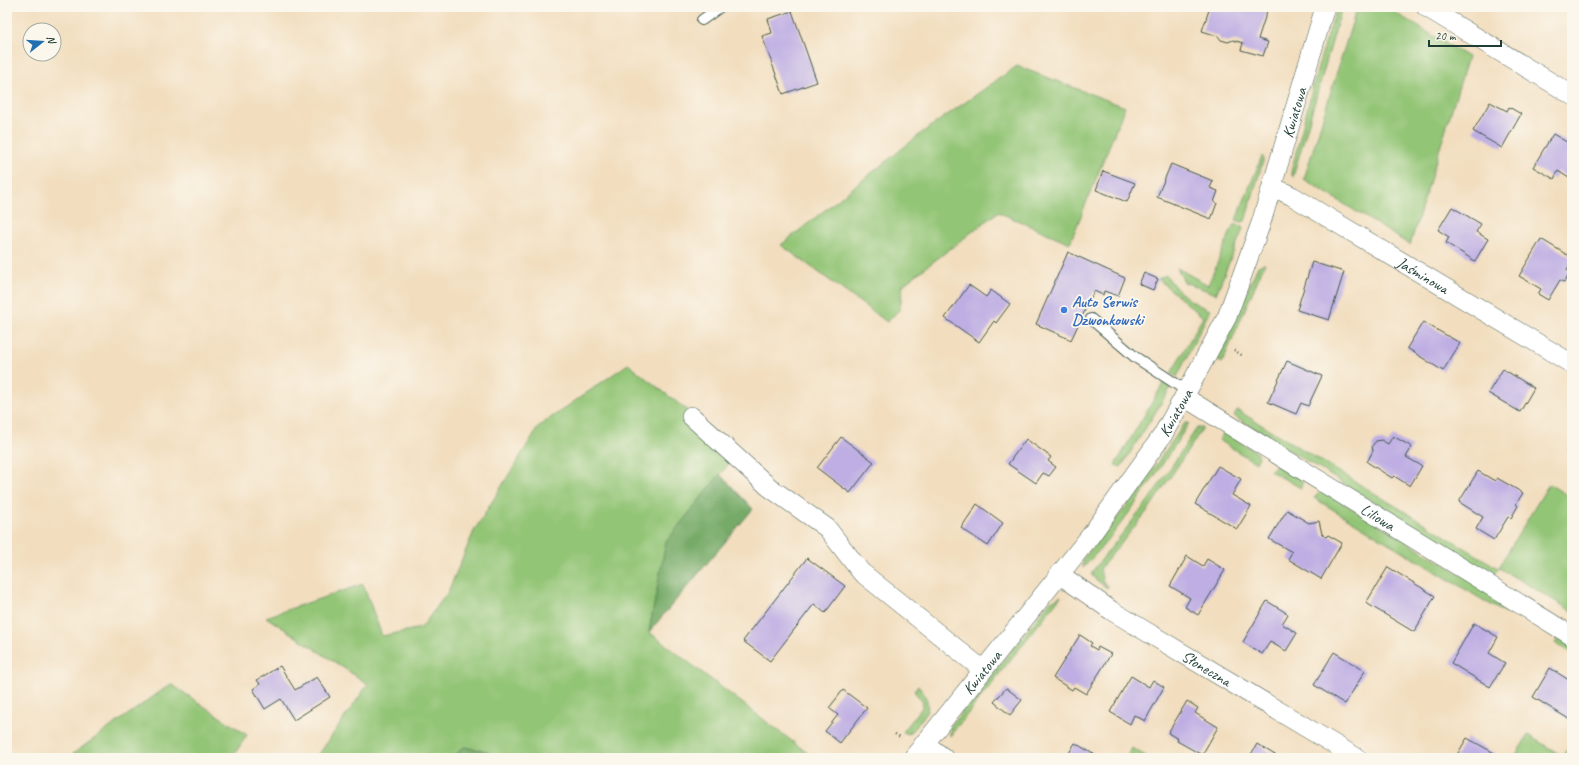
<svg xmlns="http://www.w3.org/2000/svg" width="1579" height="765" viewBox="0 0 1579 765" font-family="Caveat,sans-serif">
<style>
.green{fill:#93c576;stroke:#598155}
.forest{fill:#76aa67;stroke:#4a744e}
.building{fill:#beaee3}
.lines{fill:none;stroke-linecap:round;stroke-linejoin:round}
.lane-casing{stroke:#3f5549;stroke-width:12}
.street-casing{stroke:#3f5549;stroke-width:20}
.path{stroke:#3f5549;stroke-width:2.5;stroke-dasharray:1 3;stroke-linecap:butt}
.lane{stroke:#fff;stroke-width:10}
.street{stroke:#fff;stroke-width:19}
.shop-dot{fill:#3f7fe0;stroke:#fbf7ec;stroke-width:1.5}
.labels{text-anchor:middle;stroke-width:3.5;stroke-linejoin:round;paint-order:stroke}
.street-label{font-size:16px;fill:#1f3d34;stroke:#fbf7ec}
.shop-label{font-size:16px;font-weight:bold;fill:#366cbe;stroke:#fbf7ec;text-anchor:start}
</style>
<rect width="100%" height="100%" fill="#fbf7ec"/>
<filter id="ink" filterUnits="userSpaceOnUse"><feTurbulence type="fractalNoise" baseFrequency=".025" numOctaves="2"/><feDisplacementMap in="SourceGraphic" scale="8" xChannelSelector="R" yChannelSelector="G"/><feConvolveMatrix kernelMatrix="1 2 1 2 8 2 1 2 1" color-interpolation-filters="sRGB"/></filter>
<filter id="wash" filterUnits="userSpaceOnUse"><feTurbulence type="fractalNoise" baseFrequency=".012" numOctaves="4" result="noise"/><feDisplacementMap in="SourceGraphic" scale="16" xChannelSelector="R" yChannelSelector="G"/><feGaussianBlur stdDeviation="0.9" result="paint"/><feColorMatrix in="noise" values="0 0 0 0 0 0 0 0 0 0 0 0 0 0 0 0 0 1.4 0 .05"/><feComposite in="paint" operator="in"/></filter>
<g filter="url(#wash)">
<rect width="100%" height="100%" fill="#f2debf"/>
<!-- green -->
<g class="green">
<polygon points="1337,7 1342,7 1293,177 1291,172 1319,63"/>
<polygon points="1357,7 1386,7 1468,57 1410,245 1304,179"/>
<polygon points="1017,66 1125,107 1070,243 998,212 903,285 900,309 887,322 781,245 923,132"/>
<polygon points="1262,156 1264,158 1245,221 1242,222 1236,220"/>
<polygon points="1234,224 1241,226 1243,229 1216,294 1184,282 1177,268 1208,285"/>
<polygon points="1265,263 1222,363 1217,360 1258,266"/>
<path d="M1166,275c11,17 25,28 44,35l-33,67 -6,-4 32,-56 -45,-38z"/>
<polygon points="628,364 739,451 666,542 649,632 814,758 693,758 690,756 688,758 494,758 486,751 464,747 452,758 317,757 368,684 266,617 363,584 382,636 421,628 448,592 474,531 539,426"/>
<polygon points="1164,382 1172,386 1121,467 1115,465"/>
<polygon points="1237,410 1498,568 1549,484 1572,498 1572,611 1499,568 1493,576 1234,416"/>
<path d="M1185,423h4c-32,50 -64,101 -106,145v-9l43,-52z"/>
<polygon points="1197,428 1203,428 1149,509 1100,569 1103,583 1108,586 1107,588 1093,577 1091,573 1149,500"/>
<polygon points="1224,432 1258,453 1259,457 1256,463 1219,440"/>
<polygon points="1277,464 1303,479 1301,488 1270,471"/>
<polygon points="1322,490 1510,604 1506,614 1314,498"/>
<polygon points="1061,596 950,736 950,727 1051,601"/>
<polygon points="1561,634 1572,641 1572,653 1555,643"/>
<polygon points="171,684 247,735 232,758 67,758"/>
<path d="M918,686c19,23 7,28 -9,48l-6,-2 18,-23 2,-6 -9,-12z"/>
<polygon points="1528,735 1561,755 1572,746 1572,758 1563,758 1561,755 1557,758 1514,758"/>
<polygon points="1132,748 1149,758 1126,758"/>
</g>
<!-- forest -->
<g class="forest">
<polygon points="720,474 753,509 649,632 666,542"/>
<polygon points="464,747 486,751 494,758 452,758"/>
</g>
<g id="blocks">
<!-- building -->
<g class="building">
<polygon points="1210,7 1256,7 1267,11 1258,39 1268,42 1263,56 1241,50 1243,43 1233,40 1228,42 1221,40 1218,36 1202,31"/>
<polygon points="792,11 817,82 783,94 762,36 772,33 768,19"/>
<polygon points="1490,102 1507,111 1509,107 1521,114 1502,148 1473,131"/>
<polygon points="1553,134 1572,145 1572,180 1558,171 1554,179 1533,167"/>
<polygon points="1171,164 1213,181 1210,188 1218,191 1214,202 1217,203 1211,219 1157,197"/>
<polygon points="1103,171 1135,183 1127,202 1096,190"/>
<polygon points="1452,207 1481,224 1476,232 1488,239 1475,261 1446,243 1449,237 1438,230"/>
<polygon points="1541,239 1572,258 1567,270 1570,272 1564,282 1560,280 1548,300 1538,294 1541,289 1519,276"/>
<polygon points="1068,252 1125,278 1118,296 1104,291 1103,295 1094,291 1071,340 1036,324"/>
<polygon points="1312,262 1344,272 1329,320 1297,310"/>
<polygon points="1144,273 1158,279 1153,290 1139,284"/>
<polygon points="969,285 986,297 991,290 1010,304 996,323 994,321 979,342 945,318"/>
<polygon points="1423,322 1460,343 1443,371 1407,348"/>
<polygon points="1287,361 1322,376 1308,406 1301,403 1296,414 1268,402"/>
<polygon points="1503,369 1534,388 1520,412 1488,393"/>
<polygon points="1393,436 1412,447 1406,457 1422,466 1410,486 1394,476 1392,478 1367,462 1373,451 1372,446 1376,441 1381,440 1388,444"/>
<polygon points="841,437 874,462 850,493 817,468"/>
<polygon points="1026,439 1051,457 1048,461 1056,467 1049,476 1043,473 1036,483 1008,464"/>
<polygon points="1572,443 1572,454 1567,451"/>
<polygon points="1218,466 1241,479 1232,495 1251,506 1237,529 1195,504"/>
<polygon points="1478,471 1495,481 1497,478 1523,493 1516,504 1518,506 1511,518 1508,517 1494,540 1476,529 1483,517 1459,502"/>
<polygon points="977,504 1003,523 988,546 961,528"/>
<polygon points="1287,510 1309,523 1319,521 1322,534 1326,537 1328,535 1342,543 1321,579 1288,559 1292,552 1269,539"/>
<polygon points="1187,556 1203,566 1207,559 1225,570 1198,615 1185,607 1190,598 1170,586"/>
<polygon points="807,558 845,586 825,613 814,604 770,661 743,641"/>
<polygon points="1388,567 1435,596 1414,632 1366,603"/>
<polygon points="1267,601 1288,614 1282,624 1297,633 1286,651 1270,642 1262,654 1243,642"/>
<polygon points="1474,623 1498,637 1489,653 1505,663 1490,687 1451,663"/>
<polygon points="1080,635 1092,643 1090,646 1097,650 1098,647 1111,654 1086,694 1074,687 1072,690 1053,678"/>
<polygon points="1334,652 1365,671 1345,704 1314,685"/>
<polygon points="280,666 295,690 317,677 330,697 294,720 281,699 265,709 253,689 260,684 257,680"/>
<polygon points="1550,668 1572,682 1572,721 1533,697"/>
<polygon points="1131,676 1149,687 1153,680 1164,687 1145,721 1134,715 1130,724 1110,712"/>
<polygon points="1006,688 1022,700 1010,715 994,702"/>
<polygon points="843,690 867,708 840,743 825,731 838,715 829,708"/>
<polygon points="1187,701 1198,708 1195,713 1218,727 1202,755 1177,741 1178,739 1168,733"/>
<polygon points="1467,738 1498,755 1497,758 1455,758"/>
<polygon points="1075,743 1100,758 1066,758"/>
<polygon points="1257,744 1280,758 1249,758"/>
</g>
</g>
</g>
<g filter="url(#ink)">
<use href="#blocks" fill-opacity="0" stroke="#3f5549" stroke-width="1"/>
<g class="lines">
<!-- lane casing -->
<g class="lane-casing">
<g id="lane">
<polyline points="702,20 720,7"/>
<polyline points="1091,319 1135,357 1187,391"/>
</g>
</g>
<!-- street casing -->
<g class="street-casing">
<g id="street">
<polyline points="1426,7 1572,95"/>
<path id="s1" d="M1273,187l19,9 280,168"/>
<path id="s2" d="M1184,397l388,239"/>
<polyline points="691,416 769,487 827,528 861,572 983,670"/>
<path id="s3" d="M1059,574l53,37 245,147"/>
<polyline points="924,743 944,758"/>
<path id="s4" d="M913,758l178,-223 71,-99 22,-39 43,-80 34,-94 64,-216"/>
</g>
</g>
<!-- path -->
<g class="path">
<polyline points="1234,350 1243,356"/>
<polyline points="895,734 902,738"/>
</g>
<!-- lane -->
<use href="#lane" class="lane"/>
<!-- street -->
<use href="#street" class="street"/>
</g>
</g>
<!-- markers -->
<circle class="shop-dot" cx="1064" cy="310" r="4"/>
<g class="labels">
<!-- street labels -->
<g class="street-label">
<text dy="6" stroke="none"><textPath href="#s4" startOffset="758">Kwiatowa</textPath></text>
<text dy="6" stroke="none"><textPath href="#s1" startOffset="174">Jaśminowa</textPath></text>
<text dy="6" stroke="none"><textPath href="#s4" startOffset="434">Kwiatowa</textPath></text>
<text dy="6" stroke="none"><textPath href="#s2" startOffset="228">Liliowa</textPath></text>
<text dy="6" stroke="none"><textPath href="#s3" startOffset="175">Słoneczna</textPath></text>
<text dy="6" stroke="none"><textPath href="#s4" startOffset="110">Kwiatowa</textPath></text>
</g>
<!-- shop labels -->
<g class="shop-label">
<text x="1072" y="307">Auto Serwis<tspan x="1072" dy="18">Dzwonkowski</tspan></text>
</g>
</g>
<!-- margin -->
<rect width="1579" height="765" fill="none" stroke="#fbf7ec" stroke-width="24"/>
<!-- north arrow -->
<g transform="translate(42 42) rotate(73)"><circle r="19" fill="#fbf7ec" stroke="#a3ada2"/>
<path d="M0-3L7 15L0 10L-7 15Z" fill="#1f6fb2"/>
<text y="-6" font-size="11" font-weight="bold" text-anchor="middle" fill="#1f3d34">N</text>
</g>
<!-- scale -->
<path d="M1429 40v6h72v-6" fill="none" stroke="#1f3d34" stroke-width="2"/>
<text x="1435" y="40" font-size="12" fill="#1f3d34" stroke="#fbf7ec" stroke-width="3" paint-order="stroke">20 m</text>
</svg>
